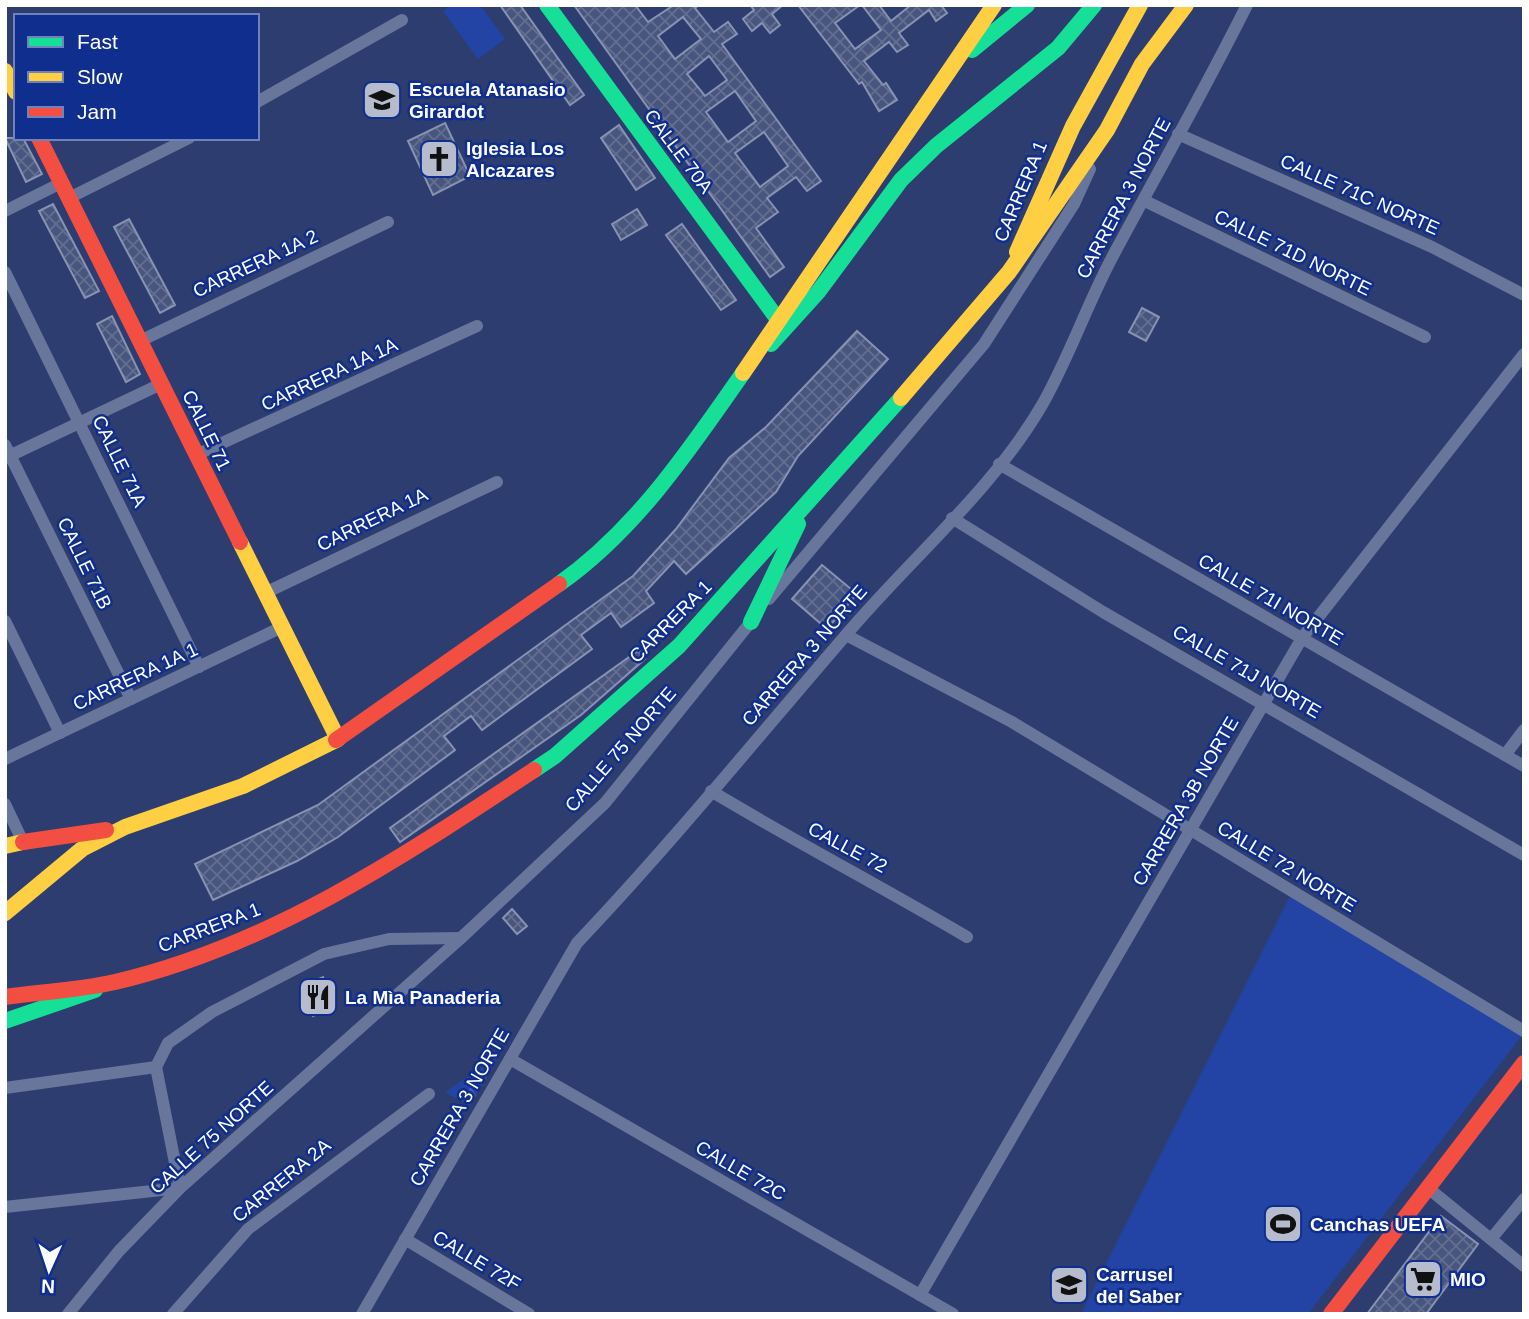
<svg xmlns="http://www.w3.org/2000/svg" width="1529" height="1319" viewBox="0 0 1529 1319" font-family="Helvetica,sans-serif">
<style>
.green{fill:#2344a4}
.forest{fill:url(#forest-firs)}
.building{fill:url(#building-cross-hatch);stroke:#8892b3;stroke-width:2;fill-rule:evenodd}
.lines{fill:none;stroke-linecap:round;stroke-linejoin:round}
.street{stroke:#69769c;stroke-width:12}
.fast{stroke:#16e098;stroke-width:16}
.slow{stroke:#ffcf43;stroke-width:16}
.jam{stroke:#f24e42;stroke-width:16}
.labels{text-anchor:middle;stroke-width:5;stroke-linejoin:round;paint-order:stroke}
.poi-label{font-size:19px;font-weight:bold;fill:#fff;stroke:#102e8d;text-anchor:start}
.street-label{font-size:19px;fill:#fff;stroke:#102e8d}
</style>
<defs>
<pattern id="forest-firs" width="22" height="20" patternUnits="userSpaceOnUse" patternTransform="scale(1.75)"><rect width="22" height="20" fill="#2344a4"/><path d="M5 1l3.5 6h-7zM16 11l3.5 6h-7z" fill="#4460b2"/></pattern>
<pattern id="building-cross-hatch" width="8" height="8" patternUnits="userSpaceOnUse" patternTransform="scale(1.75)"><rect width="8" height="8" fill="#48557e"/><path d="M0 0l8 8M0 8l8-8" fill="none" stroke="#636e91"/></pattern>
</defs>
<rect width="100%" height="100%" fill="#2d3d70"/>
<!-- green -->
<g class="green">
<polygon points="450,5 480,5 505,39 478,59 443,11"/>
<polygon points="1290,896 1523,1034 1308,1314 1081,1314"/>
</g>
<!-- forest -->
<polygon class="forest" points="498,1057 470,1106 445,1092"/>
<!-- building -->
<g class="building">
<polygon points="500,5 520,5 584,95 570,105"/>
<path d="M574,5h61l13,17 26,-17h25l-4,3 19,24 14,-10 9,12 -15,10 99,137 -14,10 -11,-14 -29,21 11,14 -22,16 28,39 -14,10zM683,17l18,22 -26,20 -17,-23zM709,56l18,24 -22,16 -18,-22zM735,91l21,30 -28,21 -22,-30zM764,132l24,34 -28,21 -25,-34z"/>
<polygon points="750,5 783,5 772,14 780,25 770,33 762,23 752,31 743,19 754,10"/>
<polygon points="798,5 860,5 835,23 855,49 881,30 862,5 879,5 891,21 911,5 941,5 947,13 936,21 929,10 899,33 908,45 897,52 889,42 864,61 883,85 886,83 897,100 879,111 862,82 859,84"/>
<polygon points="445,123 470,176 433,195 408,141"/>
<polygon points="619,125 655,178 636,190 601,138"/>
<polygon points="5,138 23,138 42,174 26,182"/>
<polygon points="53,204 99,291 85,298 39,211"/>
<polygon points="637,209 647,225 621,240 612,224"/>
<polygon points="129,219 175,305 160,313 114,227"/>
<polygon points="682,224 736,300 721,310 666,235"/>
<polygon points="1142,308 1159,317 1146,341 1129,332"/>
<polygon points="112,316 140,374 126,382 97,324"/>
<polygon points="857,331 888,359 798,456 776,492 686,574 674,561 646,591 654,603 621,627 611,613 581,635 592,649 482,730 471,716 444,736 455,750 338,837 297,861 213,900 195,864 318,805 633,576 676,529 729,458 766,427"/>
<polygon points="822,565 857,594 827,629 792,599"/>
<polygon points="639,650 645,659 581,715 400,842 390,828"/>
<polygon points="512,909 527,926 517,934 503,918"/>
<polygon points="323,977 335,1007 313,1016 301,987"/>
<polygon points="1441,1216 1478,1244 1426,1314 1367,1314"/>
</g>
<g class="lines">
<!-- street -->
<g class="street">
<polyline points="257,102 402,20"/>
<polyline points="1178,134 1432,247 1524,295"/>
<polyline points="69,198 189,138"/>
<polyline points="1145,201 1425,337"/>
<polyline points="5,211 61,183"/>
<polyline points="5,272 199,667"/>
<polyline points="140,341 388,222"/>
<polyline points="5,445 131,699"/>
<polyline points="196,455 477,326"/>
<polyline points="5,458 161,384"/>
<polyline points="999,464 1524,766"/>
<polyline points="952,518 1103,612 1524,855"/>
<polyline points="265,593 497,482"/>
<polyline points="769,599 984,344 1074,204 1090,169"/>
<polyline points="5,621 60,733"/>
<polyline points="846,635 1012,722 1524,1031"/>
<polyline points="1505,755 1524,730"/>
<polyline points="5,759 282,627"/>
<path d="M711,791c85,51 171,96 256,146"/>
<polyline points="5,804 23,842"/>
<polyline points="510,1059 953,1314"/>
<polyline points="156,1067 168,1043 212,1012 324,954 389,939 461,938"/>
<polyline points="5,1088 156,1067"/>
<polyline points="1428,1188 1524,1266"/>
<polyline points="5,1207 180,1188 156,1067"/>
<polyline points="405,1239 529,1314"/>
<polyline points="1491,1239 1524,1199"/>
<polyline points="920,1295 1302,638 1524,354"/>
<polyline points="68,1314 119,1251 180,1188 461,938 605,803 754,618"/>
<polyline points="173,1314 248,1229 429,1094"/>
<path d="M362,1314l215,-371c94,-99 180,-205 269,-308 64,-76 146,-144 196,-230 28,-49 46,-104 73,-153 44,-82 90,-163 132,-247"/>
</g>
<!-- fast -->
<g class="fast">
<polyline points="547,5 779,321"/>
<polyline points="972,50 1027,5"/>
<polyline points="771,344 818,292 901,180 936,146 1058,48 1094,5"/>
<path d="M559,584c77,-54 131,-135 184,-211"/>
<polyline points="751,622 798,524"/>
<polyline points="534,770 555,756 679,646 901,398"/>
<polyline points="5,1021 95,990"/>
</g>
<!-- slow -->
<g class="slow">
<polyline points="5,71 16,92"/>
<polyline points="1017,252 1073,126 1140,5"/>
<polyline points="743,373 994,5"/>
<polyline points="901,398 1009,272 1107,130 1142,64 1186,5"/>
<polyline points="240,542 338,739"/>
<polyline points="5,846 23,842"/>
<polyline points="5,913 82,849 125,827 243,786 336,740"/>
</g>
<!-- jam -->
<g class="jam">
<polyline points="39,138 240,542"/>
<polyline points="336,740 559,584"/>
<polyline points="23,842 106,830"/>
<path d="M5,997c36,-5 75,-7 110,-15 155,-36 289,-126 419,-212"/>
<polyline points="1331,1314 1524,1063"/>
</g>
</g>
<!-- icons -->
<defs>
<g id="school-square" transform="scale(2.0125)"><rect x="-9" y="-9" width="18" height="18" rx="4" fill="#b6bbcd" stroke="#102e8d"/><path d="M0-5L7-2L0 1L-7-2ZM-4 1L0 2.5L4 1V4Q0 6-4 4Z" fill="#111"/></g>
<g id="church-square" transform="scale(2.0125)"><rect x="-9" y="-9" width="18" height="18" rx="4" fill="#b6bbcd" stroke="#102e8d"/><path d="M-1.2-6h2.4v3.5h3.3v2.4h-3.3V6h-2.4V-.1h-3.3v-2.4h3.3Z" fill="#111"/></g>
<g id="restaurant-square" transform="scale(2.0125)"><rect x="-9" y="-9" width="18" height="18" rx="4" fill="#b6bbcd" stroke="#102e8d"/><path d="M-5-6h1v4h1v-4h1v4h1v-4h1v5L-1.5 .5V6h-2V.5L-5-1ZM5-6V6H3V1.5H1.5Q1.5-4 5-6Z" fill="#111"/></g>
<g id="stadium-square" transform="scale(2.0125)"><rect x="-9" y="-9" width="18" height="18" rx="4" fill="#b6bbcd" stroke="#102e8d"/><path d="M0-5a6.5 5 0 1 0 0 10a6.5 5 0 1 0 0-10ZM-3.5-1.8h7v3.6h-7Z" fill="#111"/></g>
<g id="supermarket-square" transform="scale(2.0125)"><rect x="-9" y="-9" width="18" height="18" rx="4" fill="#b6bbcd" stroke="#102e8d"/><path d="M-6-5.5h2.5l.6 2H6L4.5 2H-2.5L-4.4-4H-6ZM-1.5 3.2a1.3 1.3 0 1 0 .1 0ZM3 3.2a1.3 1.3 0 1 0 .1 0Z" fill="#111"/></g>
</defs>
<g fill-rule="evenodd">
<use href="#school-square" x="382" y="100"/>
<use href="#church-square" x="439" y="159"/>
<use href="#restaurant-square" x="318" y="997"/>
<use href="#stadium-square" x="1283" y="1224"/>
<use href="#supermarket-square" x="1423" y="1279"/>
<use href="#school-square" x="1069" y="1285"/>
</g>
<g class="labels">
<!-- poi labels -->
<g class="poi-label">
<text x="409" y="96">Escuela Atanasio<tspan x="409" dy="22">Girardot</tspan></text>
<text x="466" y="155">Iglesia Los<tspan x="466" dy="22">Alcazares</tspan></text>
<text x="345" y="1004">La Mìa Panaderia</text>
<text x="1310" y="1231">Canchas UEFA</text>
<text x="1096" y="1281">Carrusel<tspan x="1096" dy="22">del Saber</tspan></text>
<text x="1450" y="1286">MIO</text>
</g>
<!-- street labels -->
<g class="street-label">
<text transform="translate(679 151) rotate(53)" y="7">CALLE 70A</text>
<text transform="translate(1020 191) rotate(-67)" y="7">CARRERA 1</text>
<text transform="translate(1360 194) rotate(24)" y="7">CALLE 71C NORTE</text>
<text transform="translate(1123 198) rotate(-62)" y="7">CARRERA 3 NORTE</text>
<text transform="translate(1293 252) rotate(26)" y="7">CALLE 71D NORTE</text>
<text transform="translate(255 263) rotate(-25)" y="7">CARRERA 1A 2</text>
<text transform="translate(329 374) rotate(-25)" y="7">CARRERA 1A 1A</text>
<text transform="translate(207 430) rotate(64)" y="7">CALLE 71</text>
<text transform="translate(120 461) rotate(64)" y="7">CALLE 71A</text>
<text transform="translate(372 519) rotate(-26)" y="7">CARRERA 1A</text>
<text transform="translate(85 563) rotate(64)" y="7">CALLE 71B</text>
<text transform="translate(1271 599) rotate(30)" y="7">CALLE 71I NORTE</text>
<text transform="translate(670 621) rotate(-45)" y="7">CARRERA 1</text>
<text transform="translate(804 655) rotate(-49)" y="7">CARRERA 3 NORTE</text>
<text transform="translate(1247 671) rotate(30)" y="7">CALLE 71J NORTE</text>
<text transform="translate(135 676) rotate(-25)" y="7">CARRERA 1A 1</text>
<text transform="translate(620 749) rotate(-49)" y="7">CALLE 75 NORTE</text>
<text transform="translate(1185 801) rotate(-60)" y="7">CARRERA 3B NORTE</text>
<text transform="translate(848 847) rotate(28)" y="7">CALLE 72</text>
<text transform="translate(1287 866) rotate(31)" y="7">CALLE 72 NORTE</text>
<text transform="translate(209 927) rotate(-21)" y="7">CARRERA 1</text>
<text transform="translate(459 1107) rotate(-60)" y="7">CARRERA 3 NORTE</text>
<text transform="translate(211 1137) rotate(-42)" y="7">CALLE 75 NORTE</text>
<text transform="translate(741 1170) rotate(30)" y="7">CALLE 72C</text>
<text transform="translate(281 1180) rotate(-39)" y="7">CARRERA 2A</text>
<text transform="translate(477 1260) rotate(31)" y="7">CALLE 72F</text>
</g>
</g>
<!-- border -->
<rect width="1529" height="1319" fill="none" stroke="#ffffff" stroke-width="14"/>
<!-- legend -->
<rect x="14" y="14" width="245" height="126" fill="#102e8d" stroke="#7082bb" stroke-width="2"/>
<rect x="28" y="37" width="35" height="10" fill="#16e098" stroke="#7082bb" stroke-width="2"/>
<text x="77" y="49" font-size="21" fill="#ffffff">Fast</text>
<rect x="28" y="72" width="35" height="10" fill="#ffcf43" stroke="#7082bb" stroke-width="2"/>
<text x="77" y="84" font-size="21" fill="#ffffff">Slow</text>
<rect x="28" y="107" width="35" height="10" fill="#f24e42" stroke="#7082bb" stroke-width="2"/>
<text x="77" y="119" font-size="21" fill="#ffffff">Jam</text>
<!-- north arrow -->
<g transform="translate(49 1270) rotate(183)" stroke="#102e8d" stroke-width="5" paint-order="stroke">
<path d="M0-5L12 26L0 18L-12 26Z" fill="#ffffff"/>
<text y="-10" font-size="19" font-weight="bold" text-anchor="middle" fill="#ffffff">N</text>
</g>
</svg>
